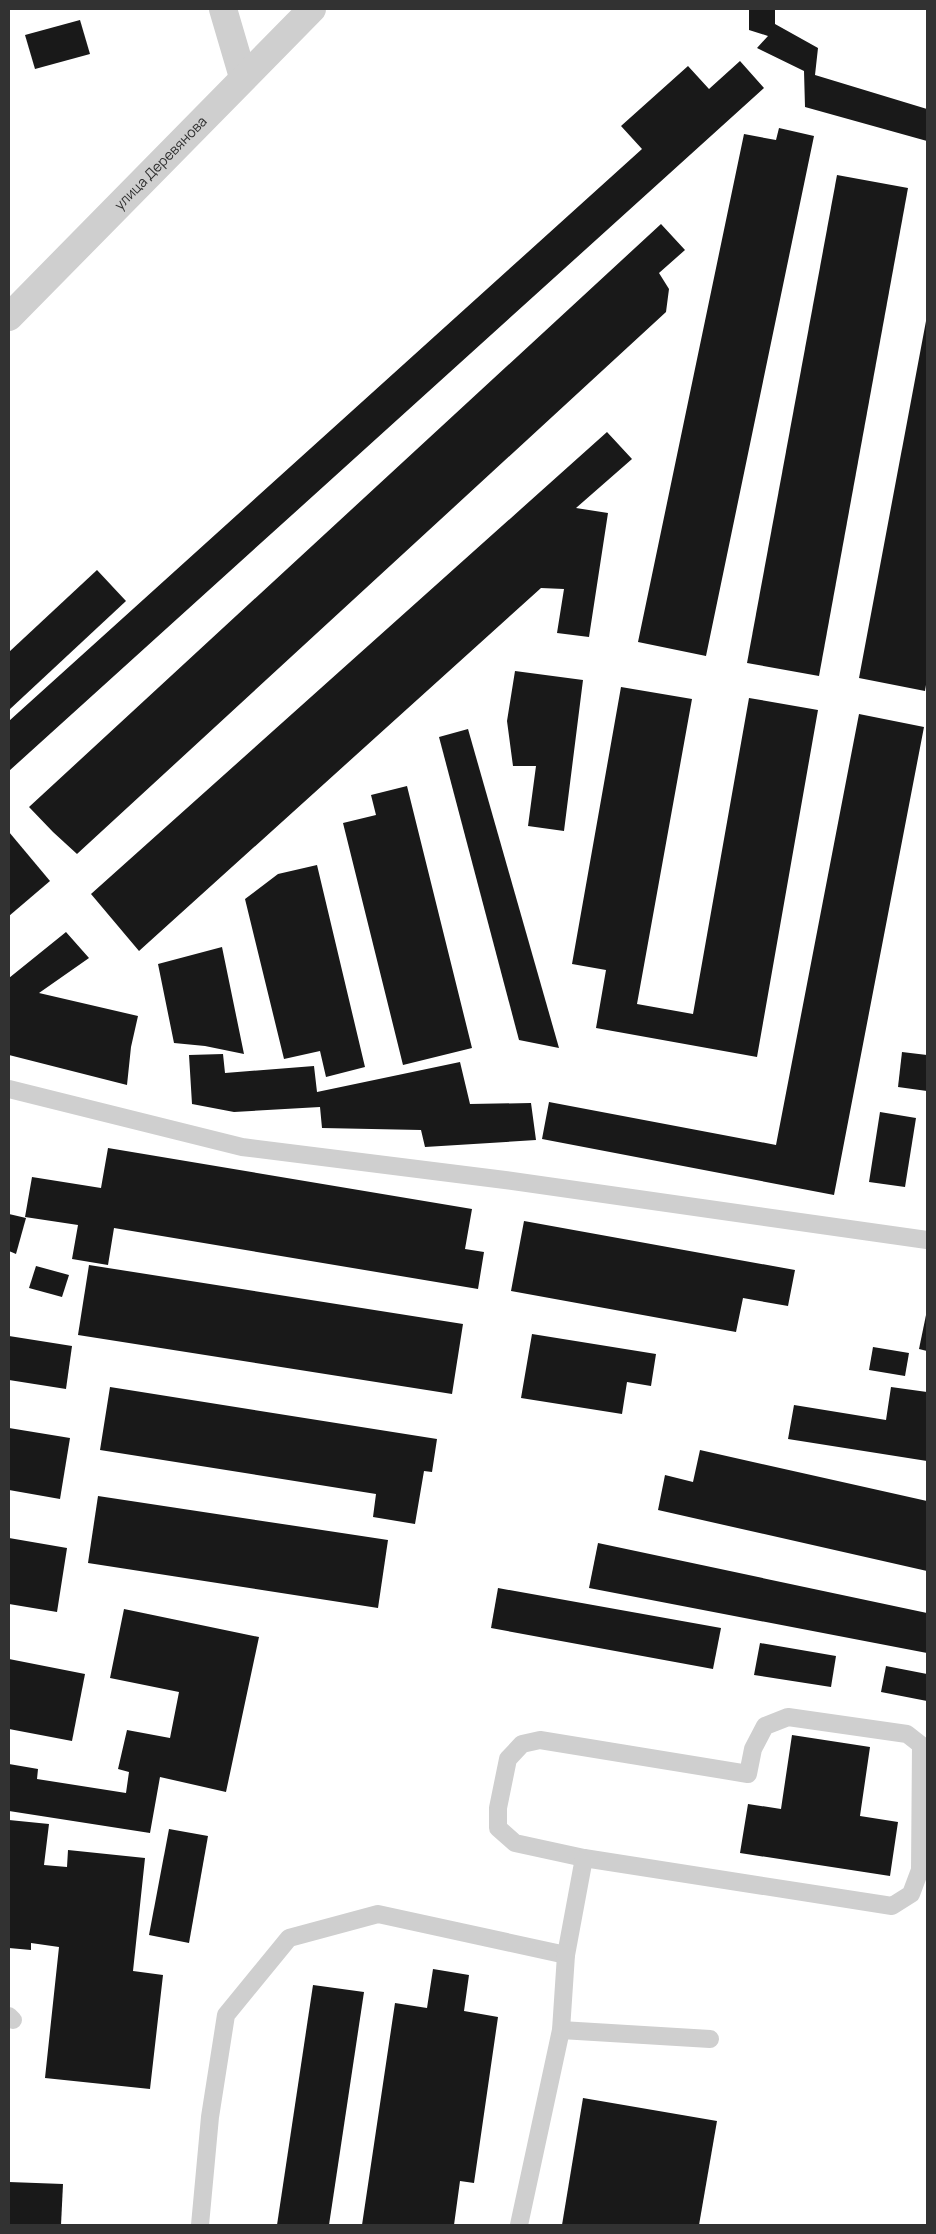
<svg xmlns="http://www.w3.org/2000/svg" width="936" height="2234" viewBox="0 0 936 2234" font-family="Manrope,sans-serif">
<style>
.building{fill:#191919}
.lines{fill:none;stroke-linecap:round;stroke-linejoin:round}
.service{stroke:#cfcfcf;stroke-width:18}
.minor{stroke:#cfcfcf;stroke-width:28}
.labels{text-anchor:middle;stroke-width:5;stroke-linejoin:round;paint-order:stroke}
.street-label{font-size:14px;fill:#323232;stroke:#fff}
</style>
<rect width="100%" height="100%" fill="#fff"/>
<!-- building -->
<g class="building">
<polygon points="749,9 775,9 775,24 818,48 815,75 927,109 927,141 805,107 804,71 757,48 768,36 749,30"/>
<polygon points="80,20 90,54 35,69 25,35"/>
<polygon points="740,61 764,88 9,771 9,721 642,149 621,126 688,66 709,89"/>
<polygon points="779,128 814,136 706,656 638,642 744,134 776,140"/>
<polygon points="837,175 908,188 819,676 747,663"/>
<polygon points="661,224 685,250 659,273 669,289 666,312 77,854 53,832 29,807"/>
<polygon points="926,321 927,679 925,691 859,678"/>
<polygon points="607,432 632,459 576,508 608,513 589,637 557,633 564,589 541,588 139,951 91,894"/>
<polygon points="97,570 126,601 9,710 9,652"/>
<polygon points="515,671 583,680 564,831 528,826 536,766 513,766 507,721"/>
<polygon points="621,687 692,699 637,1004 693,1014 749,698 818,710 757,1057 596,1028 606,970 572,964"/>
<polygon points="859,714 924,727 834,1195 542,1139 549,1102 776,1145"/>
<polygon points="468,729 559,1048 519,1040 439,737"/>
<polygon points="407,786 472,1048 403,1065 343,823 376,815 371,795"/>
<polygon points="9,832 50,881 9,916"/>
<polygon points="317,865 365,1067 326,1077 320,1051 284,1059 245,899 278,874"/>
<polygon points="66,932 89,958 39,993 138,1016 131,1047 127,1085 9,1055 9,978"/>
<polygon points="222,947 244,1054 205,1046 174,1043 158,964"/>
<polygon points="902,1052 927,1055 927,1091 898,1087"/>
<polygon points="223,1054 225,1073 314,1066 317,1092 460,1062 470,1104 531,1103 536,1140 425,1147 421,1130 322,1128 320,1107 234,1112 192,1104 189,1055"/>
<polygon points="880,1112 916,1118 905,1187 869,1182"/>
<polygon points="108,1148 472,1209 465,1249 484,1252 478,1289 114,1228 108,1265 72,1259 78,1225 25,1217 32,1177 101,1188"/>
<polygon points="9,1214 26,1218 16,1254 9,1251"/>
<polygon points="524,1221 795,1270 788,1306 743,1298 736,1332 511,1291"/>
<polygon points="89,1265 463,1324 452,1394 78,1335"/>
<polygon points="36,1266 69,1275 62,1297 29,1288"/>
<polygon points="926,1315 927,1315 927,1351 919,1349"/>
<polygon points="532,1334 656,1354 651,1386 627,1382 622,1414 521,1398"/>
<polygon points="9,1336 72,1346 66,1389 9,1380"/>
<polygon points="873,1347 909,1353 905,1376 869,1370"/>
<polygon points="110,1387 437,1439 432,1472 424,1471 415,1524 373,1517 376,1494 100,1450"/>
<polygon points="891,1387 927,1392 927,1461 788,1439 794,1405 886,1420"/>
<polygon points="9,1428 70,1438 60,1499 9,1490"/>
<polygon points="700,1450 927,1501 927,1571 658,1510 665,1475 693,1482"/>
<polygon points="98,1496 388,1540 378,1608 88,1563"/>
<polygon points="9,1538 67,1548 57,1612 9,1604"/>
<polygon points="598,1543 927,1613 927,1653 589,1588"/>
<polygon points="498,1588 721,1628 713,1669 491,1628"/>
<polygon points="124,1609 259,1637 226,1792 160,1777 150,1833 9,1811 9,1764 38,1769 37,1779 126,1793 129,1772 118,1769 127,1730 170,1738 179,1692 110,1678"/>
<polygon points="760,1643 836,1656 831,1687 754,1675"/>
<polygon points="9,1659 85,1674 72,1741 9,1729"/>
<polygon points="886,1666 927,1674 927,1701 881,1692"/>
<polygon points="792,1735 870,1747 860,1816 898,1822 890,1876 740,1853 748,1804 781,1809"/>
<polygon points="9,1820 49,1824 44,1865 67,1867 68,1850 145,1858 133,1971 163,1975 150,2089 45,2078 59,1947 31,1943 31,1950 9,1948"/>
<polygon points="169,1829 208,1836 189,1943 149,1935"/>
<polygon points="433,1969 469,1975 464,2011 498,2017 474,2183 460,2181 454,2225 362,2225 395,2003 427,2008"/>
<polygon points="313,1985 364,1992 329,2225 277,2225"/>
<polygon points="583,2098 717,2121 699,2225 562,2225"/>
<polygon points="9,2182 63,2184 61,2225 9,2225"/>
</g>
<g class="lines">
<!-- service -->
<g class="service">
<polyline points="9,1089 242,1147 505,1180 927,1240"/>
<polygon points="788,1717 907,1734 921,1745 920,1870 911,1894 892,1906 584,1858 515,1843 498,1828 498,1808 508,1759 522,1744 540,1740 748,1774 753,1749 765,1726"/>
<polyline points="9,2016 13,2020"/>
<polyline points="561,2030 710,2039"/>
<polyline points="200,2225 210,2117 226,2015 289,1938 378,1914 566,1955"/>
<polyline points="519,2225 561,2030 566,1955 584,1858"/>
</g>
<!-- minor -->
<g class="minor">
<polyline points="223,9 243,77"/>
<path id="s1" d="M9,317l303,-308"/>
</g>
</g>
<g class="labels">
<!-- street labels -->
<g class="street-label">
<text dy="5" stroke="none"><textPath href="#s1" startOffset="216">улица Деревянова</textPath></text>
</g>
</g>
<!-- border -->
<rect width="936" height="2234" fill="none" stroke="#323232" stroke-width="20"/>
</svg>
